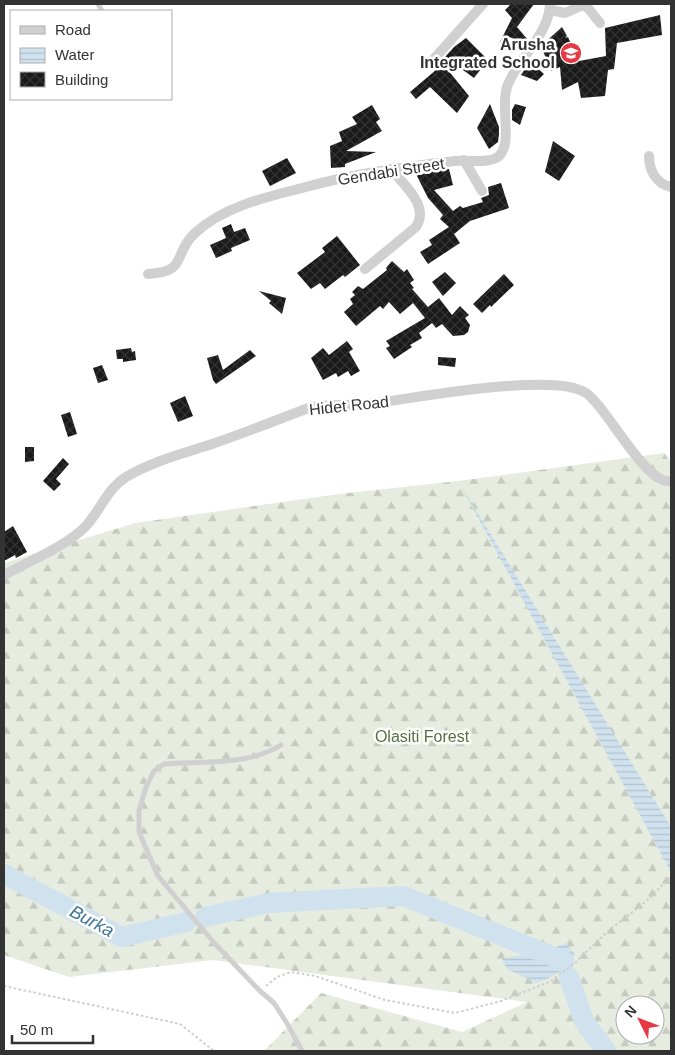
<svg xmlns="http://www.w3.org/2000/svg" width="675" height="1055" viewBox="0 0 675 1055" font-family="Helvetica,sans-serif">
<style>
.forest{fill:url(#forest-firs);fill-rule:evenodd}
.water{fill:url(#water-rules)}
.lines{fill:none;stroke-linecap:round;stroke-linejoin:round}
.river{stroke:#cfe2ee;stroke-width:20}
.building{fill:url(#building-cross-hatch)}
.path{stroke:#cdcdcd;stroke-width:2;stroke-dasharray:2.5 2.5;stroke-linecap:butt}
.service{stroke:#d0d0d0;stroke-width:5}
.minor{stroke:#d0d0d0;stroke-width:10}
.labels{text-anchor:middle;stroke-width:5;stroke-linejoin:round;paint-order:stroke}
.poi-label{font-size:16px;font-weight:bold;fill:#333;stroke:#fff;text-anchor:end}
.street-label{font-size:16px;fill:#333;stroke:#fff}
.park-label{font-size:16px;fill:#56703f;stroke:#fff}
.water-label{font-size:18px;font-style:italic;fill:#3f7597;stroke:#fff}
</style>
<defs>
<pattern id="forest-firs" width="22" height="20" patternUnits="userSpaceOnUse" patternTransform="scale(1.25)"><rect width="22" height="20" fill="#e6ecdf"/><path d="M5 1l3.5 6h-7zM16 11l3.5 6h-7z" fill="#c6cbc0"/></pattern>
<pattern id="water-rules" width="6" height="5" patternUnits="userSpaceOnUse" patternTransform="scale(1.25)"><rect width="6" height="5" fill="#cfe2ee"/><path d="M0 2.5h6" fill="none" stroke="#b2c2cd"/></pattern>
<pattern id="building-cross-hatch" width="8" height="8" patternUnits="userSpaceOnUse" patternTransform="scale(1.25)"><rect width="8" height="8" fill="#1a1a1a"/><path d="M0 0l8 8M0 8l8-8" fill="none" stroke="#333"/></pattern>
</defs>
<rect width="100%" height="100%" fill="#fff"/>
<!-- forest -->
<path class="forest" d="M664,453l7,9v589h-407l57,-58 141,39 65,-30 -314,-42 -144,17 -65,-22v-392l131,-40 204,-29 119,-13zM625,1005h30v30h-30z"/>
<!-- water -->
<g class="water">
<polygon points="458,481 671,827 671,872"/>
<path d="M566,943l9,11c-7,16 -23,23 -38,29l-30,-14 -5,-10 28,-6 9,1z"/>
</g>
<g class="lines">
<!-- river -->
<g class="river">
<polyline points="4,874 122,937 186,922"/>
<polyline points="205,917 268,903 403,896 564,961"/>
<polyline points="569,977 584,1021 606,1051"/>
</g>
</g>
<!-- building -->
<g class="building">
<polygon points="511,4 534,4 517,27 528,40 524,46 510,37 504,45 500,42 512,18 505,10"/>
<polygon points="660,15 662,35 617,43 614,69 608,70 605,96 581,98 578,82 562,90 560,67 551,71 541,46 562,27 567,36 565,38 568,37 579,61 606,56 605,28"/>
<polygon points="466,38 488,60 474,78 445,57 454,47"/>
<polygon points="530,61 544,74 537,81 521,75"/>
<polygon points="443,64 469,96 457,113 430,87 416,99 410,92"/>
<polygon points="490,104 499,127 499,134 498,142 489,149 477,128"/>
<polygon points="515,104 526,107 520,125 512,120 512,110"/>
<polygon points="372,105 380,119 376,122 382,131 346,151 376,152 345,164 345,167 331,168 330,146 342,141 339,132 357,124 352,117"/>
<polygon points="553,141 575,156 559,181 545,172"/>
<polygon points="287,158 296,173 270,186 262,171"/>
<polygon points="449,169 453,185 434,190 453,211 460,206 463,208 483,202 481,198 489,195 488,187 501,183 509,208 470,221 454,234 460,243 428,264 420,252 432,245 429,240 449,227 440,219 443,215 428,198 416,174 419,173 421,175 428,171"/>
<polygon points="231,224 234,232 245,228 250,240 231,248 232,251 216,258 210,245 226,238 222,228"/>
<polygon points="337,236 360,265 345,277 343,275 325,289 320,283 311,289 297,273 325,252 322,248"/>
<polygon points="392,261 404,272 407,269 414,280 410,283 414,288 412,289 428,307 439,298 452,315 460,306 469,315 465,318 470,325 468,332 464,335 453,336 442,324 436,328 432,323 419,333 422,338 410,345 412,347 394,359 386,348 390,346 386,341 425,318 413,303 400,314 389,302 383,309 380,306 356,326 344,312 353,304 350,299 355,295 352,292 358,286 363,289 387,270 386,268"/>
<polygon points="445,272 456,283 443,296 432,282"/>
<polygon points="504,274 514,285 491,307 490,305 482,313 473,304"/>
<polygon points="259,291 286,298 282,314 269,303 271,301"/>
<polygon points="347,341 353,349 349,352 360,371 351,376 348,371 338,377 336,373 323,380 311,358 323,348 329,355"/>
<polygon points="131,348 132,352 135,351 136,360 123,362 123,359 117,359 116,350"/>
<polygon points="250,350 256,356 216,384 213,380 207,358 218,355 223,370"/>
<polygon points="438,357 456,358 455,367 438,365"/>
<polygon points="102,365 108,380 98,383 93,368"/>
<polygon points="185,396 193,416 178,422 170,403"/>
<polygon points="70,412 77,434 68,437 61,415"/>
<polygon points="25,447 34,447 34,461 25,462"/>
<polygon points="63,458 69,464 56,479 61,484 54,491 43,481"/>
<polygon points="13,526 27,552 16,558 15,555 4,561 4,532"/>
</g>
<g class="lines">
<!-- path -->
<g class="path">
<polyline points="4,986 180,1024 214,1051"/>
<polyline points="266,986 277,977 291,972 315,976 385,1000 455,1013 501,1001 549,982 575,963 607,932 650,898 671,876"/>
</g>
<!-- service -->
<g class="service">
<polyline points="98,4 102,11"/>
<path d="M281,745c-33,21 -79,16 -117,19l-10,7 -8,16 -7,24v21l19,44 58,69 44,46 14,12 14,22 14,26"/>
</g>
<!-- minor -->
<g class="minor">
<polyline points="550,10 565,13 583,5 588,8 600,23"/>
<polyline points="432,61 483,4"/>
<path d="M649,156c0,14 7,28 22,31"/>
<polyline points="464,160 482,191"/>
<path d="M365,269l51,-42c14,-21 -12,-42 -25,-58"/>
<path d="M148,274c41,-2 24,-20 47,-41 28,-26 71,-36 107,-45 50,-14 101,-21 153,-27 11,-1 36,3 44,-5 14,-13 1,-48 8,-69 10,-29 42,-51 43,-83"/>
<path d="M4,575c24,-13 62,-29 81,-48 15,-16 22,-38 41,-50 27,-16 59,-24 89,-34 32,-11 64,-24 96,-36 19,-3 38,-1 57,-3 43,-5 186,-33 218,-11 21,14 60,93 85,88"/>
</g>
</g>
<!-- icons -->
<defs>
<g id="school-disc" transform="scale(1.125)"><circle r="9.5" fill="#e63946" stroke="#fff"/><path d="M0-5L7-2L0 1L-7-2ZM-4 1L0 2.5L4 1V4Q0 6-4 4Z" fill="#fff"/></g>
</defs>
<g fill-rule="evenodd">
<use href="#school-disc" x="571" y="53"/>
</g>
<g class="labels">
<!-- poi labels -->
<g class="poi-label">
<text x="555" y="50">Arusha<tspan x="555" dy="18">Integrated School</tspan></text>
</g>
<!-- street labels -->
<g class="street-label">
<text transform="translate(391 171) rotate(-9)" y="6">Gendabi Street</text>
<text transform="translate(349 405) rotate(-6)" y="6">Hidet Road</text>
</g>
<!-- park labels -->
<g class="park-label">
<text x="422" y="742">Olasiti Forest</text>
</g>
<!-- water labels -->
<g class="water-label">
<text transform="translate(92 921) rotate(28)" y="6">Burka</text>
</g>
</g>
<!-- border -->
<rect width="675" height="1055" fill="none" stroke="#333333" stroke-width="10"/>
<!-- legend -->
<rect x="10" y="10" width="162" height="90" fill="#ffffff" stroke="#adadad"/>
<rect x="20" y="26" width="25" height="8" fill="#d0d0d0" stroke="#adadad"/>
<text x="55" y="35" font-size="15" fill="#333333">Road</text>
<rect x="20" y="48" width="25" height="15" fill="url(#water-rules)" stroke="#adadad"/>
<text x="55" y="60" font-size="15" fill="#333333">Water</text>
<rect x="20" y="72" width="25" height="15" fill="url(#building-cross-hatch)" stroke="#adadad"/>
<text x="55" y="85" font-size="15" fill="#333333">Building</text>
<!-- north arrow -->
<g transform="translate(640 1020) rotate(312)"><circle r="24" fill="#ffffff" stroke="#adadad"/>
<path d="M0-4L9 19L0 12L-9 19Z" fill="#e63946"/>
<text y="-8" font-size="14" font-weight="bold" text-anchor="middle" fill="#333333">N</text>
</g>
<!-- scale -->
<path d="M12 1035v8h81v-8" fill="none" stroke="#333333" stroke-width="2.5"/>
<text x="20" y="1035" font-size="15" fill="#333333" stroke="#ffffff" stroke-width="4" paint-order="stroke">50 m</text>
</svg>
